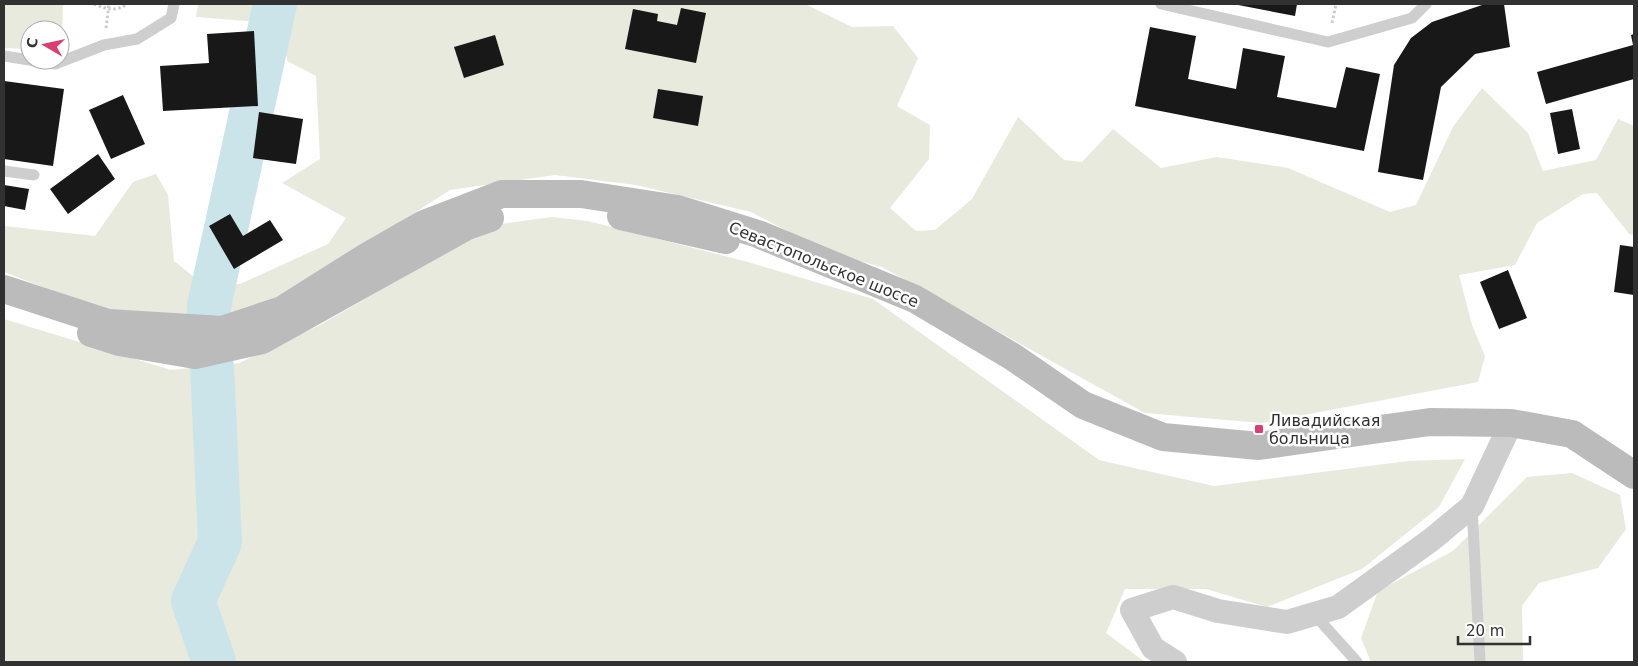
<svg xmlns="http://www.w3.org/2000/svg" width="1638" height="666" viewBox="0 0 1638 666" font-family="'DejaVu Sans',sans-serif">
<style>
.green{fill:#e7eadd}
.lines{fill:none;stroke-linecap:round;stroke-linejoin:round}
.river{stroke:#cbe4e9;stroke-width:44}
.building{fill:#181818}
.path{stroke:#cbcbcb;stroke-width:3;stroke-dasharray:2.5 2.5;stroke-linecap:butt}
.service{stroke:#cecece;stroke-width:11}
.minor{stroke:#cecece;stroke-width:24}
.secondary{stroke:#bbb;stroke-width:28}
.poi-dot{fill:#dd3e6d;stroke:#fff;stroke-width:2}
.labels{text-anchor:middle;stroke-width:5;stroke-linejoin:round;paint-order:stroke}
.street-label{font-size:16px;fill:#313131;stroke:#fff}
.poi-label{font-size:16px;fill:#313131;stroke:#fff;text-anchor:start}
</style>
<rect width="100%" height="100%" fill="#fff"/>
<!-- green -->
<g class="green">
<polygon points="4,4 63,4 62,36 60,37 60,30 30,30 30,49 4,48"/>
<polygon points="198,4 805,4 852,27 893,26 918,58 897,106 930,125 929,159 890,208 916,231 935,230 972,199 1018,117 1064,160 1082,162 1113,129 1161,168 1217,157 1288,168 1390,212 1416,205 1453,127 1482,88 1528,133 1543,171 1596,160 1618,119 1634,126 1634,235 1629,234 1597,193 1583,194 1537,223 1515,265 1459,275 1472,325 1485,356 1478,382 1262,423 1145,413 882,267 827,252 751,212 636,185 555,175 450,190 263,310 189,329 113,314 4,272 4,226 95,236 133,182 156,174 168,195 174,261 204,285 240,284 328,244 346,218 282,183 320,159 316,76 287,61 283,24 196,17"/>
<polygon points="552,217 588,221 748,262 873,299 1099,460 1214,486 1408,461 1465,459 1439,507 1362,569 1267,607 1206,589 1125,589 1106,633 1145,662 4,662 4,319 171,370 239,363 320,325 494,225"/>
<polygon points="1572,473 1620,495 1626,529 1598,568 1539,583 1522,606 1523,662 1371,662 1361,638 1378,591 1453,551 1527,477"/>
</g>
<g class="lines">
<!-- river -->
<g class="river">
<polyline points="209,315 209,306 275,4"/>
<polyline points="212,366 220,542 193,601 214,662"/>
</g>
</g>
<!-- building -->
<g class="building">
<polygon points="1233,4 1297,4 1295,16"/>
<polygon points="1485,4 1504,4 1510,47 1475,54 1441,87 1423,180 1378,172 1394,65 1411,38 1432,22"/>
<polygon points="681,8 706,13 696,63 625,49 633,9 658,14 657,21 677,25"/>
<polygon points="1150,27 1196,36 1188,79 1236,89 1243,48 1285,56 1277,97 1336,108 1346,67 1380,74 1364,151 1135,106"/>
<polygon points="254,31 258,106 163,111 160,66 209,63 207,34"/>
<polygon points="1634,34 1634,79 1546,104 1537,72 1633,45 1631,35"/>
<polygon points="495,35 504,65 464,78 454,47"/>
<polygon points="4,81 64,89 53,166 4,159"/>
<polygon points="658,89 703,96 698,126 653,118"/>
<polygon points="123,95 145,144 111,159 89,110"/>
<polygon points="1572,109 1580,149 1558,154 1550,113"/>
<polygon points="259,112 303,119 296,164 253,158"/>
<polygon points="98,154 115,179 68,214 50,189"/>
<polygon points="4,185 29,189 25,210 4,206"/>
<polygon points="230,214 243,236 270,220 283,240 234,269 209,226"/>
<polygon points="1620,245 1634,247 1634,295 1614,292"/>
<polygon points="1508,270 1527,318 1499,329 1480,282"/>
</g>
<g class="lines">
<!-- path -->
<g class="path">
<path d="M94,4c12,5 22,8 33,0"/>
<polyline points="1332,23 1336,4"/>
<polyline points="106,28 109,4"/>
</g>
<!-- service -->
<g class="service">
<polyline points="1161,4 1328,42 1412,18 1426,4"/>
<polyline points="4,56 55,64 104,45 137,39 171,18 174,4"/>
<polyline points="4,171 34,175"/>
<polyline points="1472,506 1480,662"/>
<polyline points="1314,614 1357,662"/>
</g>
<!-- minor -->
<polyline class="minor" points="1175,662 1153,648 1132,610 1173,597 1218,611 1287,622 1338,607 1431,540 1472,506 1511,423"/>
<!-- secondary -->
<g class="secondary">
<polyline points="621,216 726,240"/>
<polyline points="4,289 108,323 222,330 282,310 363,259 424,224 502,194 581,194 678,209 758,234 915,299 1013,357 1083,405 1163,437 1259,446 1430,422 1511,423 1572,434 1634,475"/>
<polyline points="91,333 119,342 195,355 262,340 467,226 490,218"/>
</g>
</g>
<!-- markers -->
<rect class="poi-dot" x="1254" y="424" width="10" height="10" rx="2.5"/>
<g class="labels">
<!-- street labels -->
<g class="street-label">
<text transform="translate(824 264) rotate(22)" y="6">Севастопольское шоссе</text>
</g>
<!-- poi labels -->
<g class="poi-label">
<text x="1269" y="426">Ливадийская<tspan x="1269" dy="18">больница</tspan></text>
</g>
</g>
<!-- border -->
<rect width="1638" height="666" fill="none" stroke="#313131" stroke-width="10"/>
<!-- north arrow -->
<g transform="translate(45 45) rotate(279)"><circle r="24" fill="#ffffff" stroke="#adadad"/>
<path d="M0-4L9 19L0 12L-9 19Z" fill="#dd3e6d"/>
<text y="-8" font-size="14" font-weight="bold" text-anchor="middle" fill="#313131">С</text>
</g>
<!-- scale -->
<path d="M1458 636v8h72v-8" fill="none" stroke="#313131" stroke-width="2.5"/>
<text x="1466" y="636" font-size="15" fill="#313131" stroke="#ffffff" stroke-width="4" paint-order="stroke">20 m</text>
</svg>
